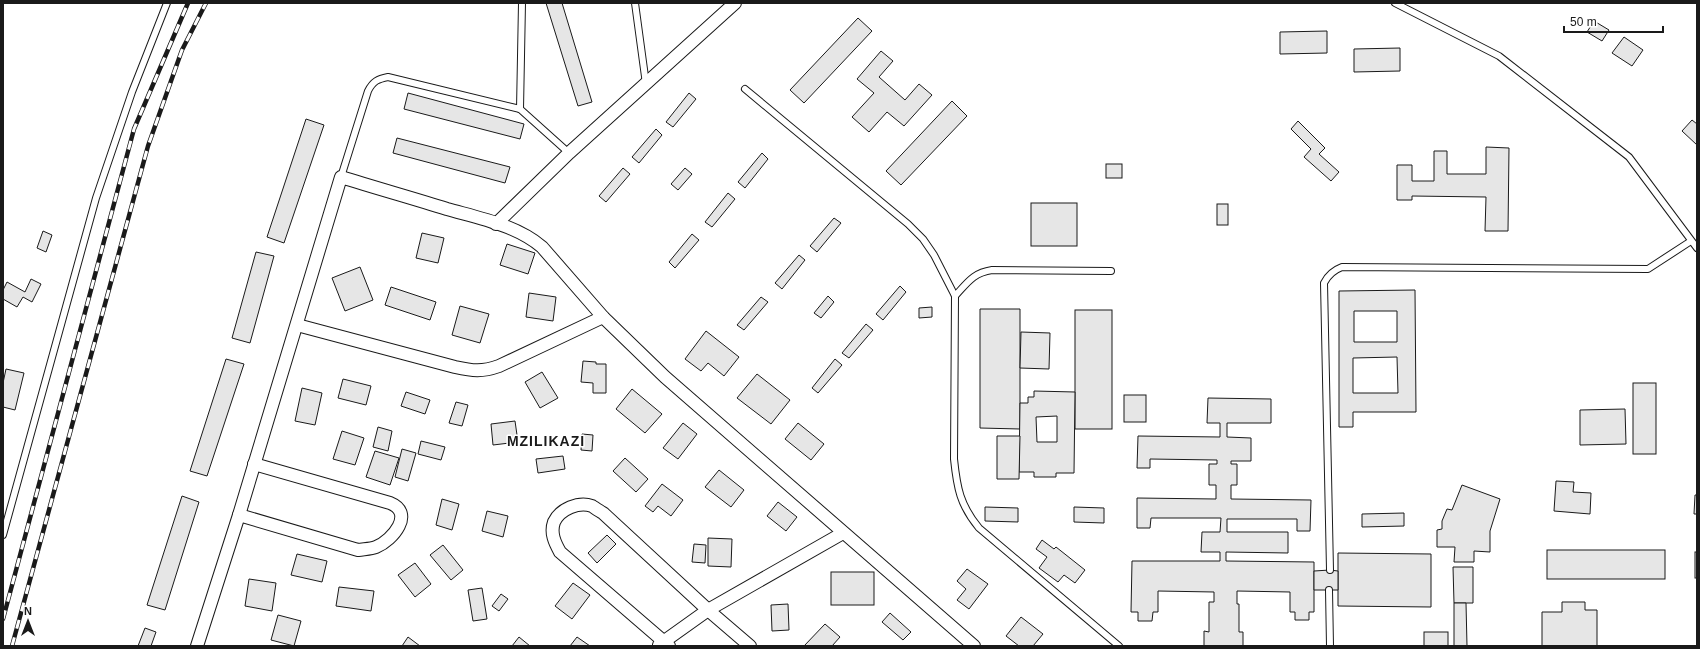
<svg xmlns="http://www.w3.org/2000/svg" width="1700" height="649" viewBox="0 0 1700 649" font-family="Helvetica,sans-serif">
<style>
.building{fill:#e6e6e6;stroke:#1a1a1a;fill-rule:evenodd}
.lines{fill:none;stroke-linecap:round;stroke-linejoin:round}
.service-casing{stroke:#1a1a1a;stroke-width:8}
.minor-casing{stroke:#1a1a1a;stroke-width:14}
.service{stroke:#fff;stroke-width:6}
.minor{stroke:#fff;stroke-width:12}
.rail-casing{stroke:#1a1a1a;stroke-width:4.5}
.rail{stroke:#fff;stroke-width:3;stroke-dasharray:9;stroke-linecap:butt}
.labels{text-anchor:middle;stroke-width:3;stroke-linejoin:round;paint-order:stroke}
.district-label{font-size:14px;font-weight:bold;letter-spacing:1px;fill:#1a1a1a;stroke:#fff}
</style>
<rect width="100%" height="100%" fill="#fff"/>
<!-- building -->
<g class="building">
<polygon points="546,3 562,3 592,102 578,106"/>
<polygon points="858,18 872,31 804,103 790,90"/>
<polygon points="1594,21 1609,30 1602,41 1587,32"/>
<polygon points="1327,31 1327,53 1280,54 1280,32"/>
<polygon points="1624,37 1643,50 1632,66 1612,53"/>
<polygon points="1400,48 1400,71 1354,72 1354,49"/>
<polygon points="881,51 893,61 879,77 905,100 919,84 932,95 904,126 887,112 869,132 852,117 874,93 857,79"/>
<polygon points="408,93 524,124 520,139 404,109"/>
<polygon points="689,93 696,99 673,127 666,122"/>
<polygon points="952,101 967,116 901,185 886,171"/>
<polygon points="306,119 324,125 284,243 267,237"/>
<polygon points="1692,120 1697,124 1697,145 1682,131"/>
<polygon points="1298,121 1325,148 1319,154 1339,172 1331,181 1304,157 1311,149 1291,129"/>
<polygon points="656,129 662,135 639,163 632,157"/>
<polygon points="397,138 510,167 505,183 393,153"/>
<polygon points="1486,147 1509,148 1508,231 1485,231 1486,197 1412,196 1412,200 1397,200 1397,165 1412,165 1412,181 1434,181 1434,151 1447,151 1447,174 1486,174"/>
<polygon points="762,153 768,159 745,188 738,182"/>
<rect x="1106" y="164" width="16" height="14"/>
<polygon points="623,168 630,174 606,202 599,196"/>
<polygon points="685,168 692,174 678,190 671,184"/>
<polygon points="728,193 735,199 712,227 705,222"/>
<rect x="1031" y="203" width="46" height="43"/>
<rect x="1217" y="204" width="11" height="21"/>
<polygon points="834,218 841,223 817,252 810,246"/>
<polygon points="43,231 52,235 46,252 37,248"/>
<polygon points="422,233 444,238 438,263 416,258"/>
<polygon points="692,234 699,240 675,268 669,262"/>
<polygon points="507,244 535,253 528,274 500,265"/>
<polygon points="256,252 274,256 250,343 232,338"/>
<polygon points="799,255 805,260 782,289 775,283"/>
<polygon points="360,267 373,300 345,311 332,278"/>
<polygon points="31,279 41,284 32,302 23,297 17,307 3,299 3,290 7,282 25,292"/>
<polygon points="900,286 906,292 883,320 876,314"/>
<polygon points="391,287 436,302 430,320 385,305"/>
<path d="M1415,290l1,122h-63v15h-14v-136zM1354,311h43v31h-43zM1397,357l1,36h-45v-35z"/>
<polygon points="529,293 556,297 553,321 526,317"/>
<polygon points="828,296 834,302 821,318 814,313"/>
<polygon points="761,297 768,302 744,330 737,325"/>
<polygon points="460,306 489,314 480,343 452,335"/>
<polygon points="932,307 932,317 919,318 919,308"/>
<polygon points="980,309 1020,309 1020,429 980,428"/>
<rect x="1075" y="310" width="37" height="119"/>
<polygon points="866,324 873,330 849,358 842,353"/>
<polygon points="706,331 739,357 724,376 708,363 701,371 685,359"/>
<polygon points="1021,332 1050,333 1049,369 1020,368"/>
<polygon points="226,359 244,364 207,476 190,471"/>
<polygon points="835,359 842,365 818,393 812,388"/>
<polygon points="583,361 596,362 596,364 606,364 606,393 593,393 593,383 581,382"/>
<polygon points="6,369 24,373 15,410 3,407 3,383"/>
<polygon points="542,372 558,398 540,408 525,382"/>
<polygon points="757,374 790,400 771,424 737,398"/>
<polygon points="343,379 371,386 366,405 338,398"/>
<rect x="1633" y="383" width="23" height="71"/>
<polygon points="302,388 322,393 315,425 295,421"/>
<polygon points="632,389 662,414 645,433 616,409"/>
<path d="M1034,391l41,1 -1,81h-18v4h-22v-5h-15l1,-69h8v-6h6zM1057,416v26h-20l-1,-25z"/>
<polygon points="406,392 430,400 425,414 401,406"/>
<rect x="1124" y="395" width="22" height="27"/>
<polygon points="1208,398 1271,399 1271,423 1227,423 1227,437 1251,438 1251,461 1231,461 1231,464 1237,464 1237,485 1231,485 1231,499 1311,500 1310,531 1297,531 1297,519 1227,519 1227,532 1288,532 1288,553 1226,552 1226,561 1314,562 1314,612 1309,612 1309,620 1295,620 1295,612 1290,612 1290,592 1237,591 1237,604 1239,604 1239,632 1243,632 1243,646 1204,646 1204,631 1209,632 1209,602 1214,602 1214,592 1158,591 1158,612 1153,612 1152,621 1138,621 1138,612 1131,612 1132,561 1220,561 1220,552 1201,552 1202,532 1220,532 1221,518 1151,518 1150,528 1137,528 1137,498 1216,499 1216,485 1209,485 1209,464 1217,464 1217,460 1150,459 1150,468 1137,468 1138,436 1220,437 1220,423 1207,423"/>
<polygon points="456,402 468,405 462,426 449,423"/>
<polygon points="1625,409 1626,444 1580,445 1580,410"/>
<polygon points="515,421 518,442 493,445 491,424"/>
<polygon points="683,423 697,434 678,459 663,448"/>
<polygon points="798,423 824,444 811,460 785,439"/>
<polygon points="378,427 392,431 388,451 373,447"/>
<polygon points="342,431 364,438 355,465 333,459"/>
<polygon points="582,434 593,435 592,451 581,450"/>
<polygon points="997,436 1020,436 1019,479 997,479"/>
<polygon points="421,441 445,447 441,460 418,454"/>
<polygon points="402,449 416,453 408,481 395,477"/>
<polygon points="375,451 399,458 390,485 366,477"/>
<polygon points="563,456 565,469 538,473 536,459"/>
<polygon points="625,458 648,479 636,492 613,471"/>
<polygon points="719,470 744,490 731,507 705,487"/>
<polygon points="1556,481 1574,482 1573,492 1591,493 1590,514 1554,511"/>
<polygon points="662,484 683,500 671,516 658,506 653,512 645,506"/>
<polygon points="1462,485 1500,499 1490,531 1490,552 1474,551 1474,562 1454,562 1455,547 1437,547 1437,530 1442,529 1442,521 1447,509 1452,510"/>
<polygon points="1695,495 1697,495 1697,514 1694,514"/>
<polygon points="182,496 199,502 165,610 147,605"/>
<polygon points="442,499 459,504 452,530 436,525"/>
<polygon points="778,502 797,517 786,531 767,516"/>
<polygon points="985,507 1018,508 1018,522 985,521"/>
<polygon points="1074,507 1104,508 1104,523 1074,522"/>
<polygon points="487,511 508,516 503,537 482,531"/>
<polygon points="1404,513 1404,526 1362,527 1362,514"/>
<polygon points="607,535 616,544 597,563 588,553"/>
<polygon points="708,538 732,539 731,567 708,566"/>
<polygon points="1042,540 1054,549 1056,547 1085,570 1075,583 1064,575 1058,582 1039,568 1047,557 1036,549"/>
<polygon points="694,544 706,545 705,563 692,562"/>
<polygon points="443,545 463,570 451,580 430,555"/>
<rect x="1547" y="550" width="118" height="29"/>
<rect x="1695" y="552" width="2" height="26"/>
<polygon points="1338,553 1431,554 1431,607 1338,606"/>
<polygon points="297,554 327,561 322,582 291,575"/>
<polygon points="415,563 431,584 415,597 398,575"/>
<polygon points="1453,567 1473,567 1473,603 1454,603"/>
<polygon points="967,569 988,584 969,609 957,600 966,589 957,581"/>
<polygon points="1330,570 1338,571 1338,590 1314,590 1314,571"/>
<rect x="831" y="572" width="43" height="33"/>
<polygon points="249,579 276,583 272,611 245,606"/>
<polygon points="573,583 590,595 572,619 555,606"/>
<polygon points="339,587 374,591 371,611 336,606"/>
<polygon points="482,588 487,619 473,621 468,590"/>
<polygon points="501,594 508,599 499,611 492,606"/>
<polygon points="1562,602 1585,602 1585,610 1597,610 1597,646 1542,646 1542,612 1562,612"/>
<polygon points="1454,603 1466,603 1467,646 1454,646"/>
<polygon points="788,604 789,630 772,631 771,605"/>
<polygon points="890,613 911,632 903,640 882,622"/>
<polygon points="278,615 301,621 294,646 271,640"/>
<polygon points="1021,617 1043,634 1033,646 1019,646 1006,636"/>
<polygon points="825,624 840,637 832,646 804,646"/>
<polygon points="145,628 156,632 151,646 138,646"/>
<rect x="1424" y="632" width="24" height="14"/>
<polygon points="408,637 420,646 402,646"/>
<polygon points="519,637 530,646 512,646"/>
<polygon points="577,637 590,646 570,646"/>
</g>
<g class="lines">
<!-- service casing -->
<g class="service-casing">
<g id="service">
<polyline points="635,3 646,84"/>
<polyline points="1395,3 1499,56 1629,157 1697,248"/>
<path d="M745,89l163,135 15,15 11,16 21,41 -1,163c3,29 6,46 25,69l140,118"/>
<polyline points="520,109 522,3"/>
<path d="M341,177l27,-86c5,-10 10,-12 20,-14l132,32 49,44"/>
<path d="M955,296c13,-14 18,-23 37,-26l119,1"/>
<polyline points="3,535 96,198 132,92 167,3"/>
<path d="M1330,570l-6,-287c4,-8 10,-13 18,-16l306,2 43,-28"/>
<polyline points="1329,590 1330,646"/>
</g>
</g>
<!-- minor casing -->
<g class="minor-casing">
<g id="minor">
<polyline points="496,224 569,153 735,3"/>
<path d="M297,325l158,42c18,4 27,5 44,-1l104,-49"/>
<path d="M239,515l119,35c6,-1 13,-1 18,-3 17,-7 39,-34 14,-44l-136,-39"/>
<polyline points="659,645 708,610 843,533"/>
<path d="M197,646l42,-131 102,-338c35,11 71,21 106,32 32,9 69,16 95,38l61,70 62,60 309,269"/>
<path d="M669,646l-109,-94c-5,-9 -10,-19 -6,-30 6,-13 25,-21 38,-16 3,2 7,5 11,7l105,97 42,36"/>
</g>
</g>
<!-- service -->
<use href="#service" class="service"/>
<!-- minor -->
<use href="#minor" class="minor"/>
<!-- rail casing -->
<g class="rail-casing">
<g id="rail">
<polyline points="3,619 134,129 188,3"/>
<polyline points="12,646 148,146 182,50 206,3"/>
</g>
</g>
<!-- rail -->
<use href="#rail" class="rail"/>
</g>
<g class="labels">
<!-- district labels -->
<g class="district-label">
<text x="546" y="446">MZILIKAZI</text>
</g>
</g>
<!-- border -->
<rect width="1700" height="649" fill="none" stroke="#1a1a1a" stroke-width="8"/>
<!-- north arrow -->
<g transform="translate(28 621)" stroke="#ffffff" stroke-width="3" paint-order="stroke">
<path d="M0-3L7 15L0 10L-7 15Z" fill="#1a1a1a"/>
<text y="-6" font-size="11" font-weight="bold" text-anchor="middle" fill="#1a1a1a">N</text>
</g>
<!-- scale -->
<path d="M1564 26v6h99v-6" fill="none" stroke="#1a1a1a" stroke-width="2"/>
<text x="1570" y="26" font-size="12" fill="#1a1a1a" stroke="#ffffff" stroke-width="3" paint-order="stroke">50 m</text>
</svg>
